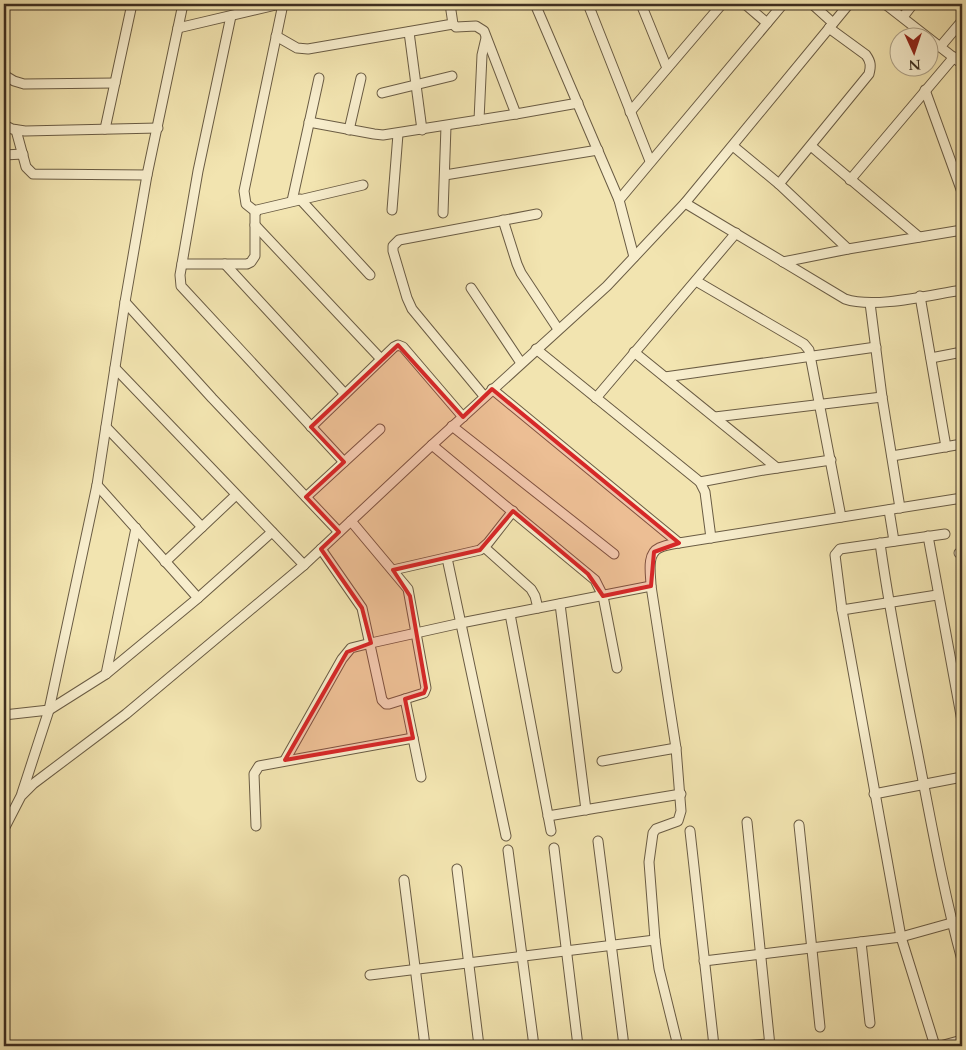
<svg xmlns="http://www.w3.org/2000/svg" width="966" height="1050" viewBox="0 0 966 1050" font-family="Cardo,serif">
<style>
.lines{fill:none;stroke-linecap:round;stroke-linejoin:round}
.street-casing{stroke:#6a5c44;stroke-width:11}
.street{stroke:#f7edcc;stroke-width:9}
.marked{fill:#d62828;fill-opacity:0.2;stroke:#d62828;stroke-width:4;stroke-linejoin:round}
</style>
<rect width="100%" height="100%" fill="#f2e4b0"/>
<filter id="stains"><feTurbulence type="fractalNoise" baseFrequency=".004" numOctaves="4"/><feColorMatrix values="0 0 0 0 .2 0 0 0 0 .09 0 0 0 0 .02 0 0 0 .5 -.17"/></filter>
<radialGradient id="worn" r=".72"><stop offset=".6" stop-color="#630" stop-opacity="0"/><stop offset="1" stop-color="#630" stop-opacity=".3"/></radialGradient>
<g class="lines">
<!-- street casing -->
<g class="street-casing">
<g id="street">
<polyline points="450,4 453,24 456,27 476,26 484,31 516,114"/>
<polyline points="535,4 619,200 634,257"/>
<polyline points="588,4 650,161"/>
<polyline points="641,4 667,68"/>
<polyline points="745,4 767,23"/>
<polyline points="812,4 833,23"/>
<polyline points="885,4 962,64"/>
<polyline points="231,16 198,171 180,275 181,286 344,462"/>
<polyline points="903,17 913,4"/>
<polyline points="178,28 280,4"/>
<polyline points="409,32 422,130"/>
<polyline points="276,36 297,48 308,49 453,24"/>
<polyline points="940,47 962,21"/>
<polyline points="4,75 14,81 24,84 115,83"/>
<polyline points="925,90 962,192"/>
<polyline points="382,93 452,76"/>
<polyline points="630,112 722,4"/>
<polyline points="479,120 482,55 486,38"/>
<polyline points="309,122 374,134 383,135 516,114 578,103"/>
<polyline points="4,125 12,129 25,131 158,128"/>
<polyline points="105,129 132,4"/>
<polyline points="16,130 26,167 33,174 147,175"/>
<polyline points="349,130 361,78"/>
<polyline points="733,146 779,184 848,249"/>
<polyline points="811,146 919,237"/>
<polyline points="4,155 23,154"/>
<polyline points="445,175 598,150"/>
<polyline points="850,180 954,57"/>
<path d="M779,184l90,-110c2,-8 2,-12 -3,-19l-37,-27"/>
<polyline points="300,199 370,275"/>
<polyline points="619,200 783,4"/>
<polyline points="292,201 319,78"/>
<path d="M685,203l160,96c30,10 84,-4 117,-9"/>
<polyline points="392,210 398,134"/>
<polyline points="256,212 246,204 244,191 283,4"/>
<polyline points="443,213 446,126"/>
<polyline points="503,220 517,264 521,273 558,329"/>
<polyline points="255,225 381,359"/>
<polyline points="783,262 848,249 962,230"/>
<polyline points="182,264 247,264 251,262 255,256 255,214 257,210 363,185"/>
<polyline points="225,264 345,394"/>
<polyline points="696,281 804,344 809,350 841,517"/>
<polyline points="471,288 521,363"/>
<polyline points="920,296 946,447"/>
<polyline points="125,302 212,398 339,532"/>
<polyline points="870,303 882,397 900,508"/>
<polyline points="536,349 700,482 705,492 711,538"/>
<polyline points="634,352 777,468"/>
<polyline points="931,358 962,352"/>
<polyline points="115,368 304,565"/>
<polyline points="665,377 876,347"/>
<polyline points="492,389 679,543"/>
<polyline points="484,396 412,309 407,298 393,251 393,246 399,240 537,214"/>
<polyline points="596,398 736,233"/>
<polyline points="715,417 882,397"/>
<polyline points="452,426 614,554"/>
<polyline points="106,427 202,527"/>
<polyline points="311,427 394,347 398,345 403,347 463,417"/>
<polyline points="432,445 595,580 603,596 617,668"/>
<polyline points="892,456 962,444"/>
<polyline points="700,482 764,470 831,460"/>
<polyline points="97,485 198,598"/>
<polyline points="306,497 380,429"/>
<polyline points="889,510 894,541"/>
<polyline points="928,536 962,721"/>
<path d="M880,543c10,73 25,145 39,217 13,67 25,134 43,200"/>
<polyline points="484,547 531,589 535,596 538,608"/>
<polyline points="321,549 362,608 382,700 386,704 389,704 424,693 426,688 408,589 351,521"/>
<polyline points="959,553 962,553"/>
<polyline points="447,558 506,836"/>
<polyline points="165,562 236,495"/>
<polyline points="393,570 480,550 488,543 513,511"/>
<polyline points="560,604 586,810"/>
<polyline points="842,610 937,595"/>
<polyline points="510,614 551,831"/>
<polyline points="106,674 136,528"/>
<polyline points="405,699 421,777"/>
<polyline points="4,715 49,710 106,674 198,598 272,532"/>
<polyline points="285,760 342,659 351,648 371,643 461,623 651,586"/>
<polyline points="602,761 676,748"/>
<polyline points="22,793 49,710 97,485 125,302 147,175 183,4"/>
<polyline points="874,794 962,777"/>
<polyline points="548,816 681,794"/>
<polyline points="747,822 770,1046"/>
<polyline points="799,825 820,1027"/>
<polyline points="256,826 254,774 259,766 413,738"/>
<polyline points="4,829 21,796 33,784 126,714 304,565 432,445 607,286 685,203 849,4"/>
<polyline points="690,831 714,1046"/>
<polyline points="598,841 624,1046"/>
<polyline points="554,848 578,1046"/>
<polyline points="508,850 534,1046"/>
<polyline points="457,869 479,1046"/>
<polyline points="404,880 425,1046"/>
<polyline points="861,942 870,1023"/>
<polyline points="704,961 901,937 962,920"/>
<polyline points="370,975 655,940"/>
<path d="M678,1046l-19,-77 -4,-29 -6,-78 4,-29 3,-4 22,-8 3,-10 -5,-63 -25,-162c0,-11 -5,-32 8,-38 6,-3 14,-4 20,-5l283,-45"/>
<polyline points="743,1046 769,1044"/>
<polyline points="935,1046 901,937 842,610 835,555 840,549 945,534"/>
<polyline points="940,1046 962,1040"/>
</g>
</g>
<!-- street -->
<use href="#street" class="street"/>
</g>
<!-- marked area -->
<path class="marked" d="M398,345l65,72 29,-28 187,154 -25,9 -3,34 -48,10 -15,-22 -75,-63 -33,39 -87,20 17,26 16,92 -2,5 -19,6 8,39 -128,22 62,-108 24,-9 -9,-35 -41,-59 18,-17 -33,-35 38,-35 -33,-35z"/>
<!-- margin -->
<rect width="966" height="1050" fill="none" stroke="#f2e4b0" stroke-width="20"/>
<rect x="5" y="5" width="956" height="1040" fill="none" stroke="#3d2e20" stroke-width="2.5"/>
<rect x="10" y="10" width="946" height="1030" fill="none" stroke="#3d2e20"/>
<!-- north arrow -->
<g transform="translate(914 52) rotate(177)"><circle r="24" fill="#f7edcc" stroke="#ada187"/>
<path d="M0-4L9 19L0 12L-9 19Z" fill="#8f2418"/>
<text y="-8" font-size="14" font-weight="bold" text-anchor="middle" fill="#3d2e20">N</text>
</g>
<rect width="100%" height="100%" filter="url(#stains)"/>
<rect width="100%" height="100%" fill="url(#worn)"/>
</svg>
